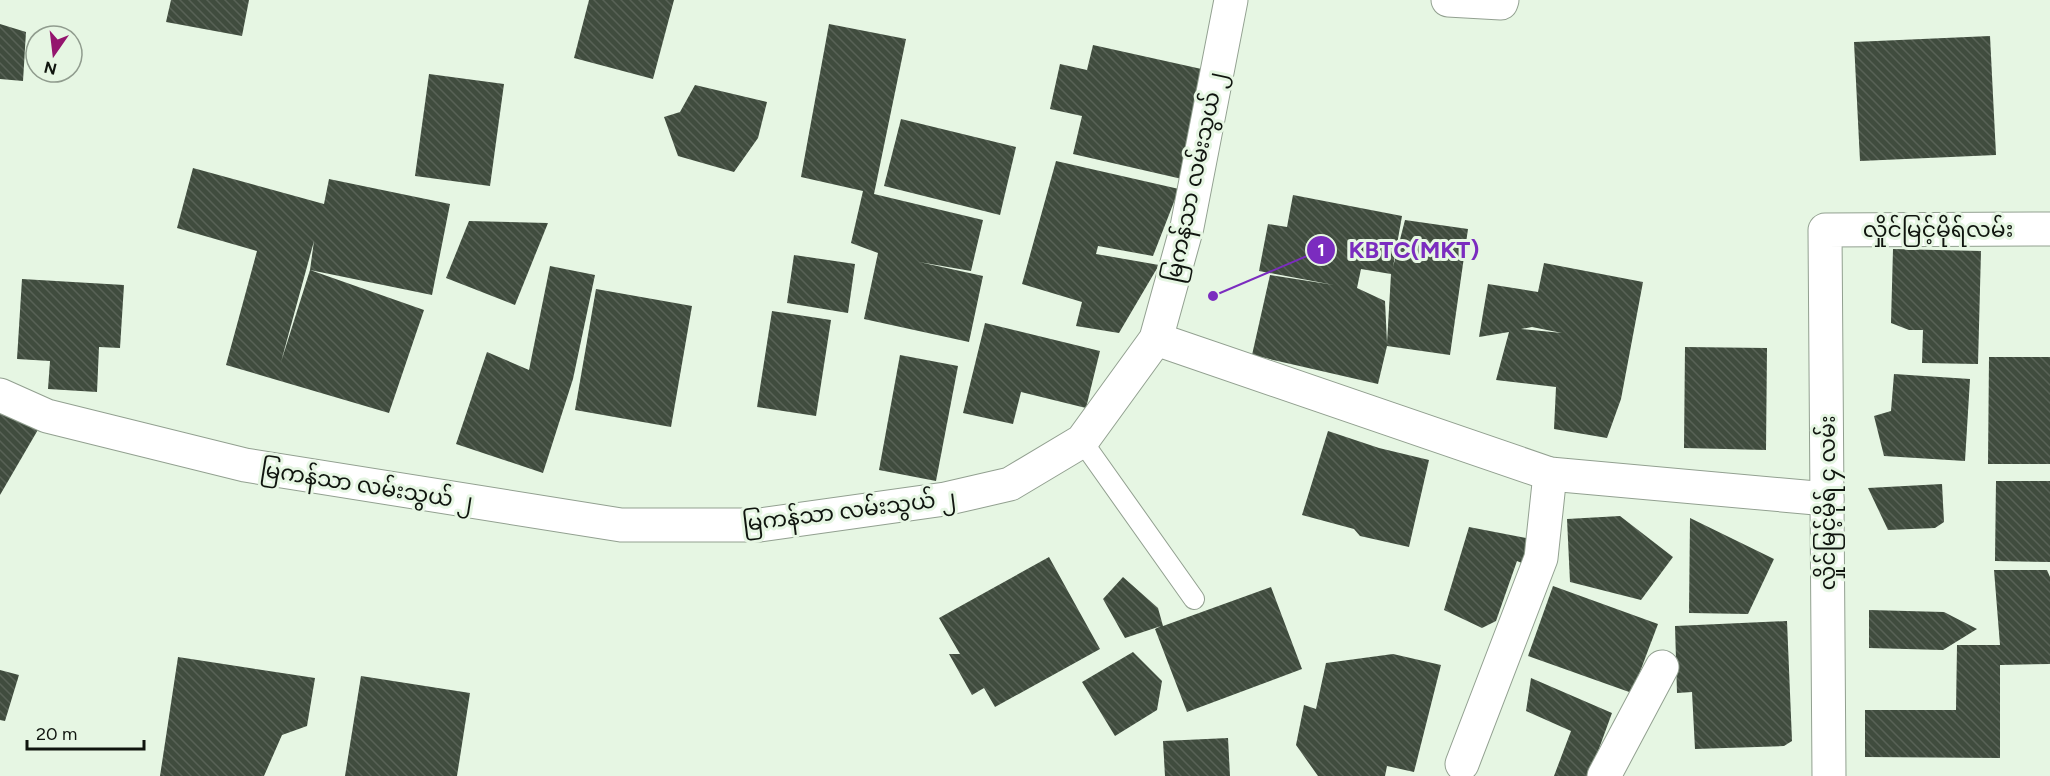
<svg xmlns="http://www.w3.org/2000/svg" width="2050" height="776" viewBox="0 0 2050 776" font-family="Figtree,'Noto Sans Myanmar',sans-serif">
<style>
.building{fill:url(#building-back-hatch);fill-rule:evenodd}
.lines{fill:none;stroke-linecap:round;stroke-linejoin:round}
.service-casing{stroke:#92a090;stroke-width:22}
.minor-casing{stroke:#92a090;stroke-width:35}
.service{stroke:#fff;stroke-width:20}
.minor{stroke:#fff;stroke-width:33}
.labels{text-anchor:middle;stroke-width:6;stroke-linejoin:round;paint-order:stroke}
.street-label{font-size:22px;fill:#10150f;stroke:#e6f6e3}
.leader{fill:none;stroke:#7b2cbf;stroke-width:2}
.callout-dot{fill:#7b2cbf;stroke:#e6f6e3;stroke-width:2}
.mark-label{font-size:18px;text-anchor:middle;font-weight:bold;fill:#fff}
.callout-label{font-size:24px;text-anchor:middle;font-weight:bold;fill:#7b2cbf;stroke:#e6f6e3;stroke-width:6;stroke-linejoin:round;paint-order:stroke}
</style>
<defs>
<pattern id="building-back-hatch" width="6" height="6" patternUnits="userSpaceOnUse" patternTransform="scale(1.5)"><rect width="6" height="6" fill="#404c3e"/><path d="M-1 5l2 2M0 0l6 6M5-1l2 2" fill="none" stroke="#586256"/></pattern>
</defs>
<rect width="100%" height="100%" fill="#e6f6e3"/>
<!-- building -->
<g class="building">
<polygon points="171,0 249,0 242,36 166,22"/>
<polygon points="589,0 674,0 653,79 574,58"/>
<polygon points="0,24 26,32 23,81 0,79"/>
<polygon points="829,24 906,39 874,194 983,220 971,271 919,262 983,276 969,342 864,319 878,253 851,243 863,191 801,177"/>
<polygon points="1990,36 1996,155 1860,161 1854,42"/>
<polygon points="1093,45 1206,70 1182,179 1073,154 1082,116 1050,109 1060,64 1087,70"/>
<polygon points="429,74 504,84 490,186 415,176"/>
<polygon points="695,85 767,102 758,138 734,172 678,156 664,117 680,112"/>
<polygon points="901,119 1016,147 1000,215 884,186"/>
<polygon points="1056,161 1179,189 1153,256 1098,246 1096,254 1159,265 1119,333 1076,326 1082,302 1022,284"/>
<polygon points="193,168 324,204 329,179 450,204 432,295 310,270 314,241 281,362 310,270 424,310 389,413 226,365 257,251 177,228"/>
<path d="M1293,195l109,21 -9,51 12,-47 63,9 -18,126 -63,-9 -9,38 -126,-29 18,-80 64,10 -75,-14 9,-47 19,3zM1361,269l30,5 -4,69 -2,-42 -28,-13z"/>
<polygon points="469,221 548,223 515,305 446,278"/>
<polygon points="1893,249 1981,251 1978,364 1922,363 1923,330 1909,330 1891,323"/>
<polygon points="794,255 855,264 848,313 787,303"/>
<path d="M1544,263l99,19 -22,117 -14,39 -53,-9 2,-42 -60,-7 13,-48 -30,5 9,-53 50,8zM1532,327l30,6 -41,-4z"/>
<polygon points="550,266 595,275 573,379 543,473 456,444 487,352 529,370"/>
<polygon points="22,279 124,285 120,348 99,347 97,392 48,389 50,361 17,359"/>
<polygon points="596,289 692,306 671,427 575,410"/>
<polygon points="772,311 831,320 816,416 757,407"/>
<polygon points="985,323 1100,351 1086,408 1021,392 1013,424 963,413"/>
<polygon points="1685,347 1767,348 1766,450 1684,448"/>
<polygon points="900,355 958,366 936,481 879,470"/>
<polygon points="1989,357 2050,357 2050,464 1988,464"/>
<polygon points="1894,374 1970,379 1965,461 1884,456 1874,416 1891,411"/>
<polygon points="0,405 39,428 0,495"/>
<polygon points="1328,431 1379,448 1429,460 1409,547 1360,536 1354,529 1302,515"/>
<polygon points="1996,481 2050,481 2050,562 1995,561"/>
<polygon points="1942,484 1944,522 1935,528 1888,530 1868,488"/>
<polygon points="1620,516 1673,557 1641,600 1570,582 1567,519"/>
<polygon points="1690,518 1774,559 1748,614 1689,613"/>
<polygon points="1469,527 1526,538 1529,566 1517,561 1496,621 1482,628 1444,610"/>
<polygon points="1049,557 1100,649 995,707 984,688 972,695 949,654 960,654 939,618"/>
<polygon points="1994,570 2047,570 2050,577 2050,664 2000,665 2000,758 1865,757 1865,710 1956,710 1957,645 2000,645"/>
<polygon points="1123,577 1158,608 1163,626 1271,587 1302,669 1187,712 1155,629 1161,626 1125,638 1103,599"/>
<polygon points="1553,586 1658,624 1632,693 1528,656"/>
<polygon points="1869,610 1944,612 1977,629 1943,650 1869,648"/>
<polygon points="1787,621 1792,741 1784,746 1695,749 1692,692 1677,693 1675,626"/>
<polygon points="1133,652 1162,681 1157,710 1115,736 1082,682"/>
<polygon points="1393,654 1441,665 1414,772 1387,766 1385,776 1318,776 1296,745 1304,705 1316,709 1326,663"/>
<polygon points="178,657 315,678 307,726 282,735 264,776 160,776"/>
<polygon points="0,670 19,675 5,721 0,720"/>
<polygon points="361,676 470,693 457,776 345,776"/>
<polygon points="1531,678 1612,713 1589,776 1554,776 1571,731 1526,711"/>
<polygon points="1228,738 1230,776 1165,776 1163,741"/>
</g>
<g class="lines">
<!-- service casing -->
<g class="service-casing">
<polyline id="service" points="1082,441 1194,599"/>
</g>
<!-- minor casing -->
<g class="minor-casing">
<g id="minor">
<polyline points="1448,0 1501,3 1502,0"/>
<polyline points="1156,339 1550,474 1827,499"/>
<polyline points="0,395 47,416 245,465 621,525 760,525 945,499 1010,484 1082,441 1156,339 1187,227 1231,0"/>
<polyline points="1462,764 1541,558 1550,474"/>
<polyline points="1604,776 1662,667"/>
<polyline points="1829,776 1825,230 2050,229"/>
</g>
</g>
<!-- service -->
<use href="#service" class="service"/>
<!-- minor -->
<use href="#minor" class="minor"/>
</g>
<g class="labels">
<!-- street labels -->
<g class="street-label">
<text transform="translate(1194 177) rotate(-78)" y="8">မြကန်သာ လမ်းသွယ် ၂</text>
<text x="1938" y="237">လှိုင်မြင့်မိုရ်လမ်း</text>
<text transform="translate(367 485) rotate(9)" y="8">မြကန်သာ လမ်းသွယ် ၂</text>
<text transform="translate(1827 503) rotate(-90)" y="8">လှိုင်မြင့်မိုရ် ၄ လမ်း</text>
<text transform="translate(849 510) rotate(-7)" y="8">မြကန်သာ လမ်းသွယ် ၂</text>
</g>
</g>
<!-- callouts -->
<path class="leader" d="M1213 296L1321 250"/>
<g class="callout-dot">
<circle cx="1213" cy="296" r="6"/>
<circle cx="1321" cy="250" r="15"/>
</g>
<g class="mark-label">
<text x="1321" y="256">1</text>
</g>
<g class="callout-label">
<text x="1414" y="258">KBTC(MKT)</text>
</g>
<!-- north arrow -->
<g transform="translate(54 54) rotate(194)"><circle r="28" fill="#e6f6e3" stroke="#909c8e" stroke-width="1.5"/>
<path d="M0-4.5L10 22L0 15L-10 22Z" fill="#94156e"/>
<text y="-9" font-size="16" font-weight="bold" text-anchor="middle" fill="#10150f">N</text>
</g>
<!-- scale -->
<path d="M27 740v9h117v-9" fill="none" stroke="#10150f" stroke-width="3"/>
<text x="36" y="740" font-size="18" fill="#10150f" stroke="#e6f6e3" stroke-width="4.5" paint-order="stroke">20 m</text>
</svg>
